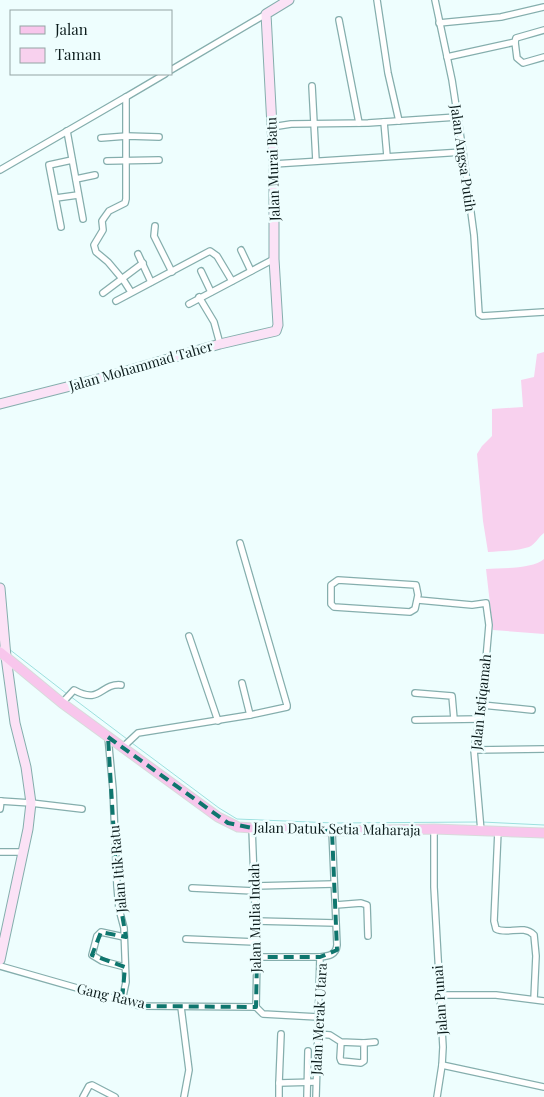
<svg xmlns="http://www.w3.org/2000/svg" width="544" height="1097" viewBox="0 0 544 1097" font-family="'Playfair Display',serif">
<style>
.green{fill:#f8d1ee}
.lines{fill:none;stroke-linecap:round;stroke-linejoin:round}
.stream{stroke:#9ce0df;stroke-width:1}
.street-casing{stroke:#85aead;stroke-width:8}
.secondary-casing{stroke:#85aead;stroke-width:11}
.primary-casing{stroke:#d8dbdb;stroke-width:11}
.street{stroke:#fff;stroke-width:5.5}
.secondary{stroke:#fbe2f6;stroke-width:9}
.primary{stroke:#f8c6ec;stroke-width:9}
.marked{fill:none;stroke:#0f766e;stroke-width:4;stroke-dasharray:10 6;stroke-linejoin:round}
.labels{text-anchor:middle;stroke-width:5;stroke-linejoin:round;paint-order:stroke}
.street-label{font-size:14px;fill:#0d1d1d;stroke:#eefefe}
</style>
<rect width="100%" height="100%" fill="#eefefe"/>
<!-- green -->
<g class="green">
<path d="M544,352v181c-6,4 -8,11 -15,14 -12,4 -28,4 -41,5l-5,-31 -6,-67 5,-8 10,-10v-27l31,-2 -2,-27 13,-3 3,-23z"/>
<path d="M544,559v75l-51,-4 -7,-61c15,-1 47,0 58,-10z"/>
</g>
<g class="lines">
<!-- stream -->
<g class="stream">
<polyline points="9,649 67,694"/>
<polyline points="70,696 127,739"/>
<polyline points="132,743 219,808 237,819 334,823 478,822"/>
<polyline points="482,822 544,825"/>
</g>
<!-- street casing -->
<g class="street-casing">
<g id="street">
<polyline points="377,0 388,73 399,121"/>
<polyline points="435,0 452,80 463,152 474,235 479,314 482,316 544,312"/>
<polyline points="339,20 359,123"/>
<polyline points="439,23 501,17 544,7"/>
<polyline points="515,42 517,58 523,63 544,57"/>
<polyline points="447,57 515,42 516,38 544,30"/>
<polyline points="171,70 266,14"/>
<polyline points="312,86 316,161"/>
<polyline points="384,122 387,156"/>
<polyline points="272,127 291,124 368,123 457,117"/>
<polyline points="67,131 83,219"/>
<polyline points="101,138 127,136 159,137"/>
<polyline points="107,161 159,160"/>
<polyline points="274,164 463,152"/>
<polyline points="0,170 126,97"/>
<polyline points="76,179 95,175"/>
<polyline points="56,198 78,195"/>
<polyline points="155,226 154,236 172,272"/>
<polyline points="61,227 49,165 72,160"/>
<polyline points="241,250 251,271"/>
<polyline points="138,254 151,282"/>
<polyline points="201,271 211,292"/>
<polyline points="131,292 124,281 108,262 96,252 94,245 103,230 102,221 104,218 109,211 125,203 126,199 126,97 165,74"/>
<polyline points="103,293 143,263"/>
<polyline points="199,297 214,322 220,344"/>
<polyline points="116,301 210,251 217,256 232,281"/>
<polyline points="189,304 274,259"/>
<polyline points="240,543 287,705 287,707 250,715"/>
<polygon points="338,580 416,585 418,595 415,609 410,612 334,607 331,604 331,585"/>
<polyline points="418,600 472,605 486,603 489,625 482,705 474,750 481,831"/>
<polyline points="189,636 218,721"/>
<polyline points="415,693 452,696 454,719"/>
<path d="M62,703l12,-13c27,15 26,-7 47,-5"/>
<polyline points="482,705 532,710"/>
<polyline points="415,720 479,719"/>
<polyline points="108,737 113,789 117,886 119,909 124,928 126,982 122,1001"/>
<polyline points="122,748 138,733 250,715 242,683"/>
<polyline points="474,750 544,749"/>
<polyline points="0,801 31,803 82,809"/>
<polyline points="0,809 1,801"/>
<polyline points="252,828 257,957 256,1007"/>
<polyline points="434,829 434,887 443,1047 442,1065 544,1087"/>
<path d="M498,831l-4,90 2,8c12,6 27,-5 38,6l2,21 -2,43"/>
<polyline points="0,852 23,852"/>
<polyline points="255,886 334,884"/>
<polyline points="192,888 254,891"/>
<polyline points="336,905 361,903 367,905 368,936"/>
<polyline points="256,921 336,923"/>
<polyline points="124,937 101,932 97,936 92,955 102,961 125,967"/>
<polyline points="186,939 255,942"/>
<polyline points="257,957 320,957"/>
<polyline points="0,966 140,1006 256,1007"/>
<polyline points="439,995 496,995 544,1001"/>
<polyline points="181,1007 189,1070 184,1097"/>
<polyline points="256,1007 263,1014 318,1017"/>
<polyline points="281,1034 279,1083 316,1082"/>
<polyline points="317,1034 330,1035 341,1042 364,1043 364,1061 361,1063 341,1061 340,1058 341,1042"/>
<polyline points="364,1043 375,1042"/>
<polyline points="83,1097 89,1086 92,1085 115,1097"/>
<polyline points="279,1097 279,1083"/>
<polyline points="307,1097 308,1051"/>
<path d="M316,1097l4,-140c9,-1 16,-2 17,-12l-5,-114"/>
<polyline points="437,1097 442,1065"/>
</g>
</g>
<!-- secondary casing -->
<g class="secondary-casing">
<g id="secondary">
<polyline points="0,404 106,377 220,344 276,331 278,325 274,259 274,164 266,14 289,0"/>
<polyline points="0,588 6,657 15,723 26,767 31,803 28,829 0,960"/>
</g>
</g>
<!-- primary casing -->
<g class="primary-casing">
<polyline id="primary" points="0,652 62,703 218,817 238,827 252,828 332,831 434,829 544,833"/>
</g>
<!-- street -->
<use href="#street" class="street"/>
<!-- secondary -->
<use href="#secondary" class="secondary"/>
<!-- primary -->
<use href="#primary" class="primary"/>
</g>
<!-- marked area -->
<path class="marked" d="M108,737l120,86 24,5 80,3 5,119 -17,7h-63l-1,50 -116,-1 -18,-5 3,-34 -33,-12 9,-23 25,5 -9,-51z"/>
<g class="labels">
<!-- street labels -->
<g class="street-label">
<text transform="translate(463 158) rotate(82)" y="5">Jalan Angsa Putih</text>
<text transform="translate(273 169) rotate(-92)" y="5">Jalan Murai Batu</text>
<text transform="translate(141 366) rotate(-16)" y="5">Jalan Mohammad Taher</text>
<text transform="translate(481 702) rotate(-84)" y="5">Jalan Istiqamah</text>
<text transform="translate(337 829) rotate(1)" y="5">Jalan Datuk Setia Maharaja</text>
<text transform="translate(118 869) rotate(-95)" y="5">Jalan Itik Ratu</text>
<text transform="translate(255 918) rotate(-91)" y="5">Jalan Mulia Indah</text>
<text transform="translate(111 996) rotate(13)" y="5">Gang Rawa</text>
<text transform="translate(440 1000) rotate(-94)" y="5">Jalan Punai</text>
<text transform="translate(319 1019) rotate(-87)" y="5">Jalan Merak Utara</text>
</g>
</g>
<!-- legend -->
<rect x="10" y="10" width="162" height="65" fill="#eefefe" stroke="#94a4a4"/>
<rect x="20" y="26" width="25" height="8" fill="#f8c6ec" stroke="#94a4a4"/>
<text x="55" y="35" font-size="15" fill="#0d1d1d">Jalan</text>
<rect x="20" y="48" width="25" height="15" fill="#f8d1ee" stroke="#94a4a4"/>
<text x="55" y="60" font-size="15" fill="#0d1d1d">Taman</text>
</svg>
